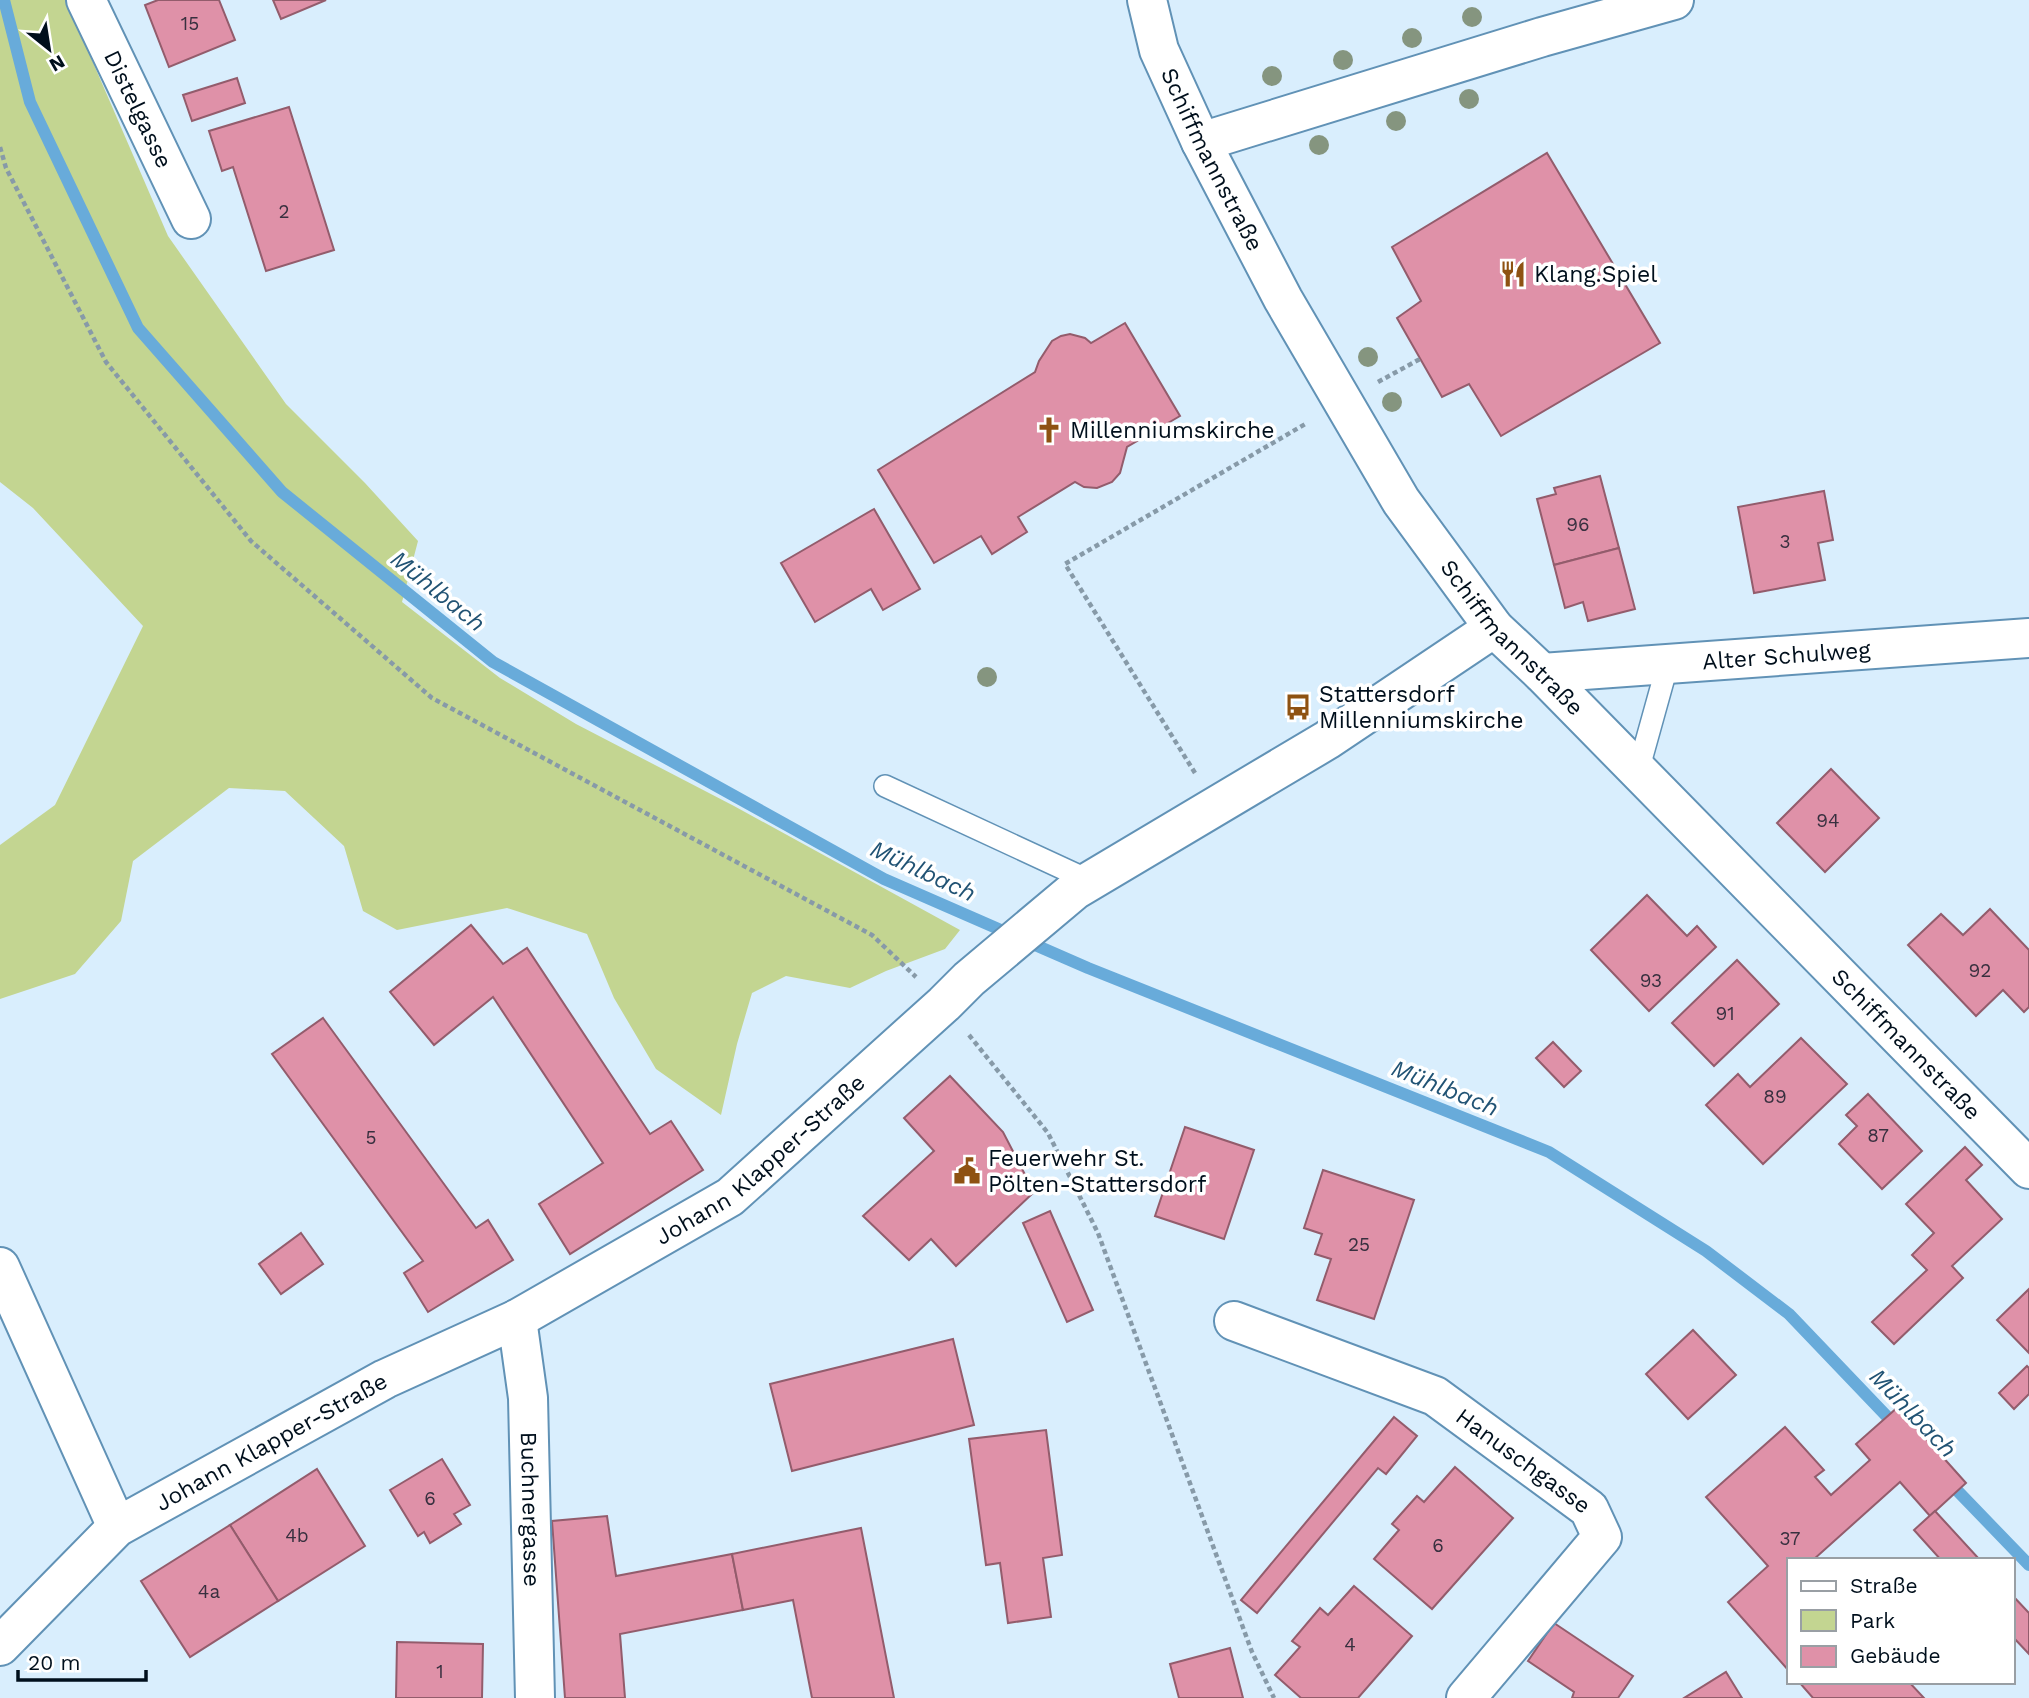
<svg xmlns="http://www.w3.org/2000/svg" width="2029" height="1698" viewBox="0 0 2029 1698" font-family="'Work Sans',sans-serif">
<style>
.green{fill:#c3d591}
.lines{fill:none;stroke-linecap:round;stroke-linejoin:round}
.stream{stroke:#68abda;stroke-width:12}
.building{fill:#df91a8;stroke:#935c6c;stroke-width:2}
.lane-casing{stroke:#6192b6;stroke-width:24}
.street-casing{stroke:#6192b6;stroke-width:42}
.path{stroke:#879aa8;stroke-width:4.5;stroke-dasharray:5 3.5;stroke-linecap:butt}
.lane{stroke:#fff;stroke-width:21}
.street{stroke:#fff;stroke-width:38}
.tree{fill:#85957f}
.labels{text-anchor:middle;stroke-width:7;stroke-linejoin:round;paint-order:stroke}
.number-label{font-size:19px;fill:#38303f}
.street-label{font-size:23px;fill:#000f1c;stroke:#fff}
.poi-label{font-size:23px;fill:#000f1c;stroke:#fff;text-anchor:start}
.water-label{font-size:24px;font-style:italic;fill:#215374;stroke:#fff}
</style>
<rect width="100%" height="100%" fill="#d9eefd"/>
<!-- green -->
<polygon class="green" points="0,0 66,0 168,236 286,404 365,483 418,541 402,602 500,678 576,724 734,806 960,930 945,949 886,971 850,988 786,976 752,993 737,1044 721,1115 656,1069 614,998 587,934 507,908 397,930 363,911 344,846 285,791 229,788 133,861 121,921 75,974 0,999 0,845 55,805 143,626 33,508 0,482"/>
<g class="lines">
<!-- stream -->
<g class="stream">
<polyline points="4,0 30,102 138,328 282,492 493,662 884,879 1088,968 1549,1152 1706,1251 1789,1314 1897,1427"/>
<polyline points="1948,1481 2029,1565"/>
</g>
</g>
<!-- building -->
<g class="building">
<polygon points="158,0 219,0 235,40 169,67 145,5"/>
<polygon points="273,0 326,0 281,19"/>
<polygon points="237,78 245,103 192,121 183,95"/>
<polygon points="289,107 334,250 266,271 233,167 222,171 209,131"/>
<polygon points="1547,153 1660,343 1501,436 1469,384 1442,397 1397,318 1421,301 1392,247"/>
<polygon points="1125,323 1180,416 1127,447 1120,473 1112,482 1097,488 1084,487 1075,482 1018,517 1027,532 992,554 981,536 934,563 878,470 1035,372 1039,361 1052,341 1061,336 1070,334 1085,338 1091,343"/>
<polygon points="1600,476 1619,548 1554,565 1537,499 1556,494 1554,488"/>
<polygon points="1824,491 1833,540 1818,543 1825,580 1754,593 1738,507"/>
<polygon points="874,509 920,589 883,610 871,589 815,622 781,563"/>
<polygon points="1619,548 1635,609 1588,621 1583,602 1565,608 1554,565"/>
<polygon points="1831,769 1879,818 1825,872 1777,823"/>
<polygon points="1647,895 1687,936 1697,926 1716,947 1649,1011 1591,950"/>
<polygon points="1990,909 2029,950 2029,1007 2024,1012 2003,990 1976,1016 1908,945 1941,914 1963,935"/>
<polygon points="471,925 503,964 527,948 650,1134 671,1121 703,1170 570,1254 539,1204 603,1163 493,997 434,1045 390,992"/>
<polygon points="1737,960 1779,1004 1714,1066 1672,1023"/>
<polygon points="323,1018 476,1228 488,1220 513,1260 428,1312 404,1273 423,1261 272,1054"/>
<polygon points="1801,1038 1847,1084 1763,1164 1706,1105 1738,1074 1750,1087"/>
<polygon points="1553,1042 1581,1071 1564,1087 1536,1058"/>
<polygon points="950,1076 1003,1132 1034,1192 956,1266 931,1239 909,1260 863,1216 934,1151 904,1118"/>
<polygon points="1868,1094 1922,1151 1882,1189 1839,1144 1857,1126 1846,1115"/>
<polygon points="1185,1127 1254,1150 1224,1239 1155,1216"/>
<polygon points="1965,1147 1982,1165 1966,1180 2002,1219 1952,1266 1963,1278 1894,1344 1872,1322 1927,1270 1912,1255 1934,1233 1906,1204"/>
<polygon points="1323,1170 1414,1200 1374,1319 1317,1300 1331,1259 1315,1254 1322,1234 1304,1228"/>
<polygon points="1050,1211 1093,1310 1067,1322 1023,1223"/>
<polygon points="301,1233 323,1264 281,1294 259,1264"/>
<polygon points="2029,1289 2029,1353 1997,1320"/>
<polygon points="1693,1330 1736,1375 1688,1419 1646,1374"/>
<polygon points="953,1339 974,1425 792,1471 770,1384"/>
<polygon points="2027,1366 2029,1368 2029,1394 2014,1409 1999,1393"/>
<polygon points="1898,1407 1966,1483 1930,1516 1900,1482 1813,1560 1789,1560 1789,1671 1728,1602 1768,1566 1706,1497 1785,1427 1824,1470 1815,1477 1831,1495 1870,1460 1856,1444"/>
<polygon points="1394,1417 1417,1436 1386,1474 1378,1468 1257,1613 1241,1600"/>
<polygon points="1046,1430 1062,1555 1043,1558 1051,1617 1008,1623 1000,1563 986,1565 969,1439"/>
<polygon points="442,1459 470,1505 454,1514 461,1524 430,1543 424,1532 418,1536 390,1490"/>
<polygon points="1455,1467 1513,1518 1432,1609 1374,1559 1399,1530 1392,1524 1417,1496 1424,1502"/>
<polygon points="317,1469 365,1546 278,1601 230,1525"/>
<polygon points="1935,1511 1980,1560 1941,1560 1914,1530"/>
<polygon points="607,1516 616,1576 732,1554 743,1610 620,1634 625,1698 565,1698 552,1521"/>
<polygon points="230,1525 278,1601 190,1657 141,1581"/>
<polygon points="861,1528 894,1698 812,1698 793,1600 743,1610 732,1554"/>
<polygon points="1354,1586 1412,1636 1358,1698 1301,1698 1275,1675 1300,1647 1292,1641 1320,1608 1328,1615"/>
<polygon points="2013,1596 2029,1613 2029,1654 2013,1637"/>
<polygon points="1554,1623 1633,1676 1618,1698 1572,1698 1574,1692 1528,1661"/>
<polygon points="397,1642 483,1644 482,1698 396,1698"/>
<polygon points="1230,1648 1243,1698 1179,1698 1170,1664"/>
<polygon points="1726,1672 1742,1698 1684,1698"/>
<polygon points="1799,1682 1909,1682 1924,1698 1813,1698"/>
</g>
<g class="lines">
<!-- lane casing -->
<g class="lane-casing">
<g id="lane">
<polyline points="1638,771 1668,663"/>
<polyline points="885,786 1090,881"/>
</g>
</g>
<!-- street casing -->
<g class="street-casing">
<g id="street">
<path id="s1" d="M86,0l105,219"/>
<path id="s2" d="M1147,0l12,50 42,92 82,157 118,202 93,127 48,45 487,496"/>
<polyline points="1201,142 1542,37 1674,0"/>
<path id="s3" d="M1542,673l487,-35"/>
<polyline points="0,1267 117,1527"/>
<path id="s4" d="M517,1319l11,79 7,300"/>
<path id="s5" d="M1234,1321l201,75 154,113 13,28 -136,161"/>
<path id="s6" d="M0,1646l117,-119 268,-148 132,-60 213,-122 214,-193 25,-25 106,-89 252,-150 167,-112"/>
</g>
</g>
<!-- path -->
<g class="path">
<polyline points="0,147 6,168 106,362 251,541 432,698 872,935 916,977"/>
<polyline points="1378,382 1420,359"/>
<polyline points="1195,773 1065,564 1307,423"/>
<polyline points="969,1035 1048,1133 1098,1233 1252,1652 1274,1698"/>
</g>
<!-- lane -->
<use href="#lane" class="lane"/>
<!-- street -->
<use href="#street" class="street"/>
</g>
<!-- trees -->
<g class="tree">
<circle cx="1472" cy="17" r="10"/>
<circle cx="1412" cy="38" r="10"/>
<circle cx="1343" cy="60" r="10"/>
<circle cx="1272" cy="76" r="10"/>
<circle cx="1469" cy="99" r="10"/>
<circle cx="1396" cy="121" r="10"/>
<circle cx="1319" cy="145" r="10"/>
<circle cx="1368" cy="357" r="10"/>
<circle cx="1392" cy="402" r="10"/>
<circle cx="987" cy="677" r="10"/>
</g>
<!-- icons -->
<defs>
<g id="restaurant-bare" transform="scale(2.1)"><path d="M-5-6h1v4h1v-4h1v4h1v-4h1v5L-1.5 .5V6h-2V.5L-5-1ZM5-6V6H3V1.5H1.5Q1.5-4 5-6Z" fill="#8e5212" stroke="#fff" stroke-width="2.5" paint-order="stroke"/></g>
<g id="church-bare" transform="scale(2.1)"><path d="M-1.2-6h2.4v3.5h3.3v2.4h-3.3V6h-2.4V-.1h-3.3v-2.4h3.3Z" fill="#8e5212" stroke="#fff" stroke-width="2.5" paint-order="stroke"/></g>
<g id="bus-bare" transform="scale(2.1)"><path d="M-5-6H5V4H4V6H2V4H-2V6H-4V4H-5ZM-3.5-4V0h7V-4ZM-3.5 1.2v1.5H-2V1.2ZM2 1.2v1.5H3.5V1.2Z" fill="#8e5212" stroke="#fff" stroke-width="2.5" paint-order="stroke"/></g>
<g id="civic-bare" transform="scale(2.1)"><path d="M-.6-6.5H3V-4.5H.6V-3L4-1V1h2V6H-6V1h2V-1L-.6-3ZM-1.2 2.5V6h2.4V2.5Z" fill="#8e5212" stroke="#fff" stroke-width="2.5" paint-order="stroke"/></g>
</defs>
<g fill-rule="evenodd">
<use href="#restaurant-bare" x="1513" y="274"/>
<use href="#church-bare" x="1049" y="430"/>
<use href="#bus-bare" x="1298" y="707"/>
<use href="#civic-bare" x="967" y="1171"/>
</g>
<g class="labels">
<!-- number labels -->
<g class="number-label">
<text x="190" y="30">15</text>
<text x="284" y="218">2</text>
<text x="1578" y="531">96</text>
<text x="1785" y="548">3</text>
<text x="1828" y="827">94</text>
<text x="1980" y="977">92</text>
<text x="1651" y="987">93</text>
<text x="1725" y="1020">91</text>
<text x="1775" y="1103">89</text>
<text x="1878" y="1142">87</text>
<text x="371" y="1144">5</text>
<text x="1359" y="1251">25</text>
<text x="430" y="1505">6</text>
<text x="297" y="1542">4b</text>
<text x="1790" y="1545">37</text>
<text x="1438" y="1552">6</text>
<text x="209" y="1598">4a</text>
<text x="1350" y="1651">4</text>
<text x="440" y="1678">1</text>
</g>
<!-- street labels -->
<g class="street-label">
<text dy="8" stroke="none"><textPath href="#s1" startOffset="121">Distelgasse</textPath></text>
<text dy="8" stroke="none"><textPath href="#s2" startOffset="173">Schiffmannstraße</textPath></text>
<text dy="8" stroke="none"><textPath href="#s2" startOffset="740">Schiffmannstraße</textPath></text>
<text dy="8" stroke="none"><textPath href="#s3" startOffset="245">Alter Schulweg</textPath></text>
<text dy="8" stroke="none"><textPath href="#s2" startOffset="1307">Schiffmannstraße</textPath></text>
<text dy="8" stroke="none"><textPath href="#s6" startOffset="910">Johann Klapper-Straße</textPath></text>
<text dy="8" stroke="none"><textPath href="#s6" startOffset="343">Johann Klapper-Straße</textPath></text>
<text dy="8" stroke="none"><textPath href="#s5" startOffset="324">Hanuschgasse</textPath></text>
<text dy="8" stroke="none"><textPath href="#s4" startOffset="191">Buchnergasse</textPath></text>
</g>
<!-- poi labels -->
<g class="poi-label">
<text x="1534" y="282">Klang.Spiel</text>
<text x="1070" y="438">Millenniumskirche</text>
<text x="1319" y="702">Stattersdorf<tspan x="1319" dy="26">Millenniumskirche</tspan></text>
<text x="988" y="1166">Feuerwehr St.<tspan x="988" dy="26">Pölten-Stattersdorf</tspan></text>
</g>
<!-- water labels -->
<g class="water-label">
<text transform="translate(438 591) rotate(39)" y="8">Mühlbach</text>
<text transform="translate(923 871) rotate(25)" y="8">Mühlbach</text>
<text transform="translate(1445 1088) rotate(22)" y="8">Mühlbach</text>
<text transform="translate(1913 1413) rotate(46)" y="8">Mühlbach</text>
</g>
</g>
<!-- legend -->
<rect x="1787" y="1558" width="228" height="126" fill="#ffffff" stroke="#999fa4" stroke-width="2"/>
<rect x="1801" y="1581" width="35" height="10" fill="#ffffff" stroke="#999fa4" stroke-width="2"/>
<text x="1850" y="1593" font-size="21" fill="#000f1c">Straße</text>
<rect x="1801" y="1610" width="35" height="21" fill="#c3d591" stroke="#999fa4" stroke-width="2"/>
<text x="1850" y="1628" font-size="21" fill="#000f1c">Park</text>
<rect x="1801" y="1646" width="35" height="21" fill="#df91a8" stroke="#999fa4" stroke-width="2"/>
<text x="1850" y="1663" font-size="21" fill="#000f1c">Gebäude</text>
<!-- north arrow -->
<g transform="translate(49 49) rotate(150)" stroke="#ffffff" stroke-width="5" paint-order="stroke">
<path d="M0-5L12 26L0 18L-12 26Z" fill="#000f1c"/>
<text y="-10" font-size="19" font-weight="bold" text-anchor="middle" fill="#000f1c">N</text>
</g>
<!-- scale -->
<path d="M18 1670v10h128v-10" fill="none" stroke="#000f1c" stroke-width="3.5"/>
<text x="28" y="1670" font-size="21" fill="#000f1c" stroke="#ffffff" stroke-width="5" paint-order="stroke">20 m</text>
</svg>
